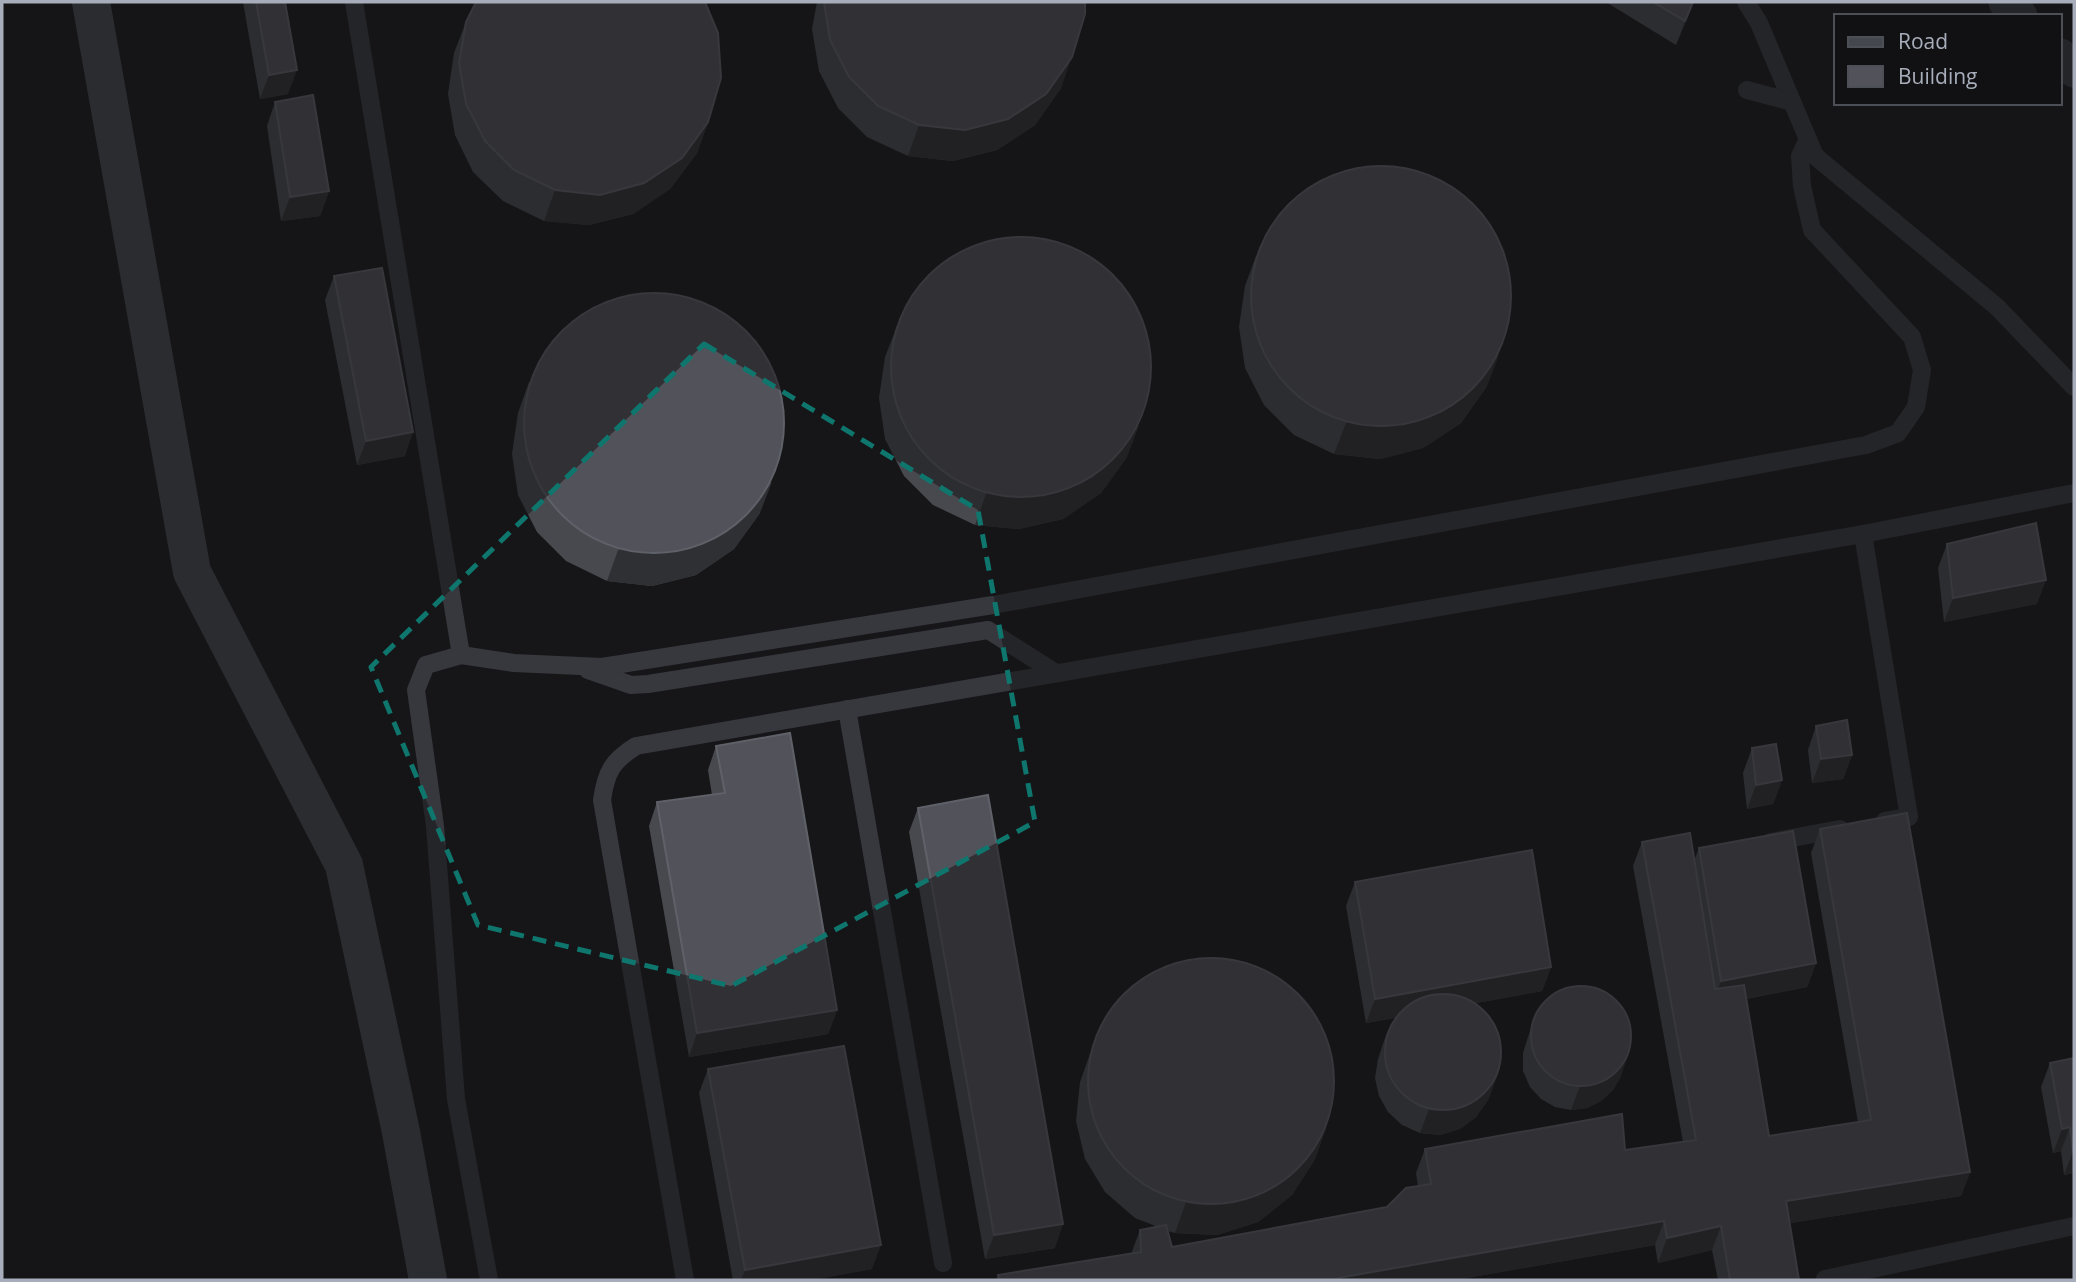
<svg xmlns="http://www.w3.org/2000/svg" width="2076" height="1282" viewBox="0 0 2076 1282" font-family="'Open Sans',sans-serif">
<style>
.lines{fill:none;stroke-linecap:round;stroke-linejoin:round}
.service{stroke:#37383e;stroke-width:18}
.minor{stroke:#37383e;stroke-width:35}
.secondary{stroke:#44474e;stroke-width:38}
.wall{fill:#47494e}
.shaded-wall{fill:#2f3034}
.building{fill:#52535a;stroke:#5f6169;stroke-width:2}
.marked{fill:none;stroke:#0f766e;stroke-width:5;stroke-dasharray:14 9;stroke-linejoin:round}
</style>
<rect width="100%" height="100%" fill="#161618"/>
<g class="lines">
<!-- service -->
<g class="service">
<polyline points="354,2 461,655"/>
<polyline points="1746,2 1759,23 1815,156 1997,307 2074,387"/>
<polyline points="1747,90 1792,102"/>
<polyline points="1863,534 1909,817 1885,821"/>
<polyline points="588,670 631,685 648,684 988,630 1056,673"/>
<polyline points="847,709 943,1263"/>
<polyline points="1771,842 1840,829"/>
<polyline points="1825,1279 2074,1226"/>
<polyline points="489,1280 456,1099 435,826 416,690 426,665 461,655 514,663 602,667 993,605 1866,445 1898,433 1916,407 1922,370 1912,337 1812,230 1802,186 1800,156 1808,139"/>
<path d="M685,1280l-83,-480c4,-28 10,-39 34,-54l1227,-212 211,-41"/>
</g>
<!-- minor -->
<g class="minor">
<polyline points="2006,2 2020,16"/>
<polyline points="2060,56 2074,70"/>
</g>
<!-- secondary -->
<polyline class="secondary" points="91,2 192,572 344,865 401,1132 428,1280"/>
</g>
<!-- wall -->
<g class="wall">
<polygon points="243,2 285,2 288,94 260,99"/>
<polygon points="817,2 1085,2 1061,88 1035,125 997,150 953,161 908,156 867,137 838,108 819,71 812,29"/>
<polygon points="1606,2 1694,2 1676,45"/>
<polygon points="466,22 708,122 697,153 670,189 633,214 589,225 544,221 503,201 473,172 455,135 448,94 454,53"/>
<polygon points="275,102 329,191 320,216 281,221 267,126"/>
<polygon points="1256,256 1487,386 1461,423 1423,448 1380,459 1334,454 1294,435 1264,405 1245,368 1239,327 1245,286"/>
<polygon points="334,276 405,456 357,465 325,300"/>
<polygon points="897,326 1127,457 1101,493 1063,519 1019,529 975,525 933,505 904,476 885,439 879,398 885,357"/>
<polygon points="529,382 760,513 734,549 696,575 652,586 607,581 566,561 537,532 518,495 512,454 518,413"/>
<polygon points="1947,544 2037,604 1944,622 1938,568"/>
<polygon points="1816,726 1852,755 1843,779 1812,783 1808,750"/>
<polygon points="716,746 837,1010 828,1034 689,1057 649,826 657,802 712,795 708,770"/>
<polygon points="1752,748 1782,780 1773,804 1747,809 1743,773"/>
<polygon points="918,808 1055,1248 985,1259 909,832"/>
<polygon points="1820,829 1970,1172 1961,1196 1790,1223 1799,1280 1718,1280 1712,1250 1658,1263 1655,1245 1455,1280 996,1280 998,1275 1131,1254 1140,1230 1158,1227 1135,1218 1105,1192 1085,1159 1076,1121 1080,1082 1091,1051 1326,1128 1315,1159 1292,1195 1258,1222 1217,1235 1175,1233 1168,1231 1172,1247 1387,1207 1418,1186 1416,1173 1425,1149 1625,1150 1683,1142 1633,866 1642,842 1694,861 1699,848 1816,963 1807,987 1746,999 1769,1136 1858,1122 1811,853"/>
<polygon points="1355,882 1551,967 1542,991 1476,1003 1497,1076 1488,1100 1476,1117 1460,1129 1440,1135 1420,1133 1402,1125 1388,1112 1379,1096 1375,1078 1378,1059 1386,1035 1395,1018 1366,1023 1346,906"/>
<polygon points="1536,1012 1621,1076 1613,1090 1601,1101 1587,1108 1571,1110 1555,1107 1541,1099 1530,1087 1523,1071 1523,1053"/>
<polygon points="2074,1058 2074,1173 2064,1175 2061,1151 2053,1153 2041,1087 2050,1063"/>
<polygon points="708,1069 872,1269 811,1280 733,1280 699,1093"/>
</g>
<!-- shaded-wall -->
<g class="shaded-wall">
<polygon points="1693,2 1694,2 1676,45 1685,21"/>
<polygon points="1072,57 1061,88 1035,125 997,150 953,161 908,156 919,125"/>
<polygon points="297,70 288,94 260,99 269,75"/>
<polygon points="708,122 697,153 670,189 633,214 589,225 544,221 555,190"/>
<polygon points="329,191 320,216 281,221 290,197"/>
<polygon points="1499,355 1487,386 1461,423 1423,448 1380,459 1334,454 1346,423"/>
<polygon points="1139,426 1127,457 1101,493 1063,519 1019,529 975,525 986,494"/>
<polygon points="413,432 405,456 357,465 366,441"/>
<polygon points="772,482 760,513 734,549 696,575 652,586 607,581 618,550"/>
<polygon points="2046,580 2037,604 1944,622 1953,598"/>
<polygon points="1852,755 1843,779 1812,783 1821,759"/>
<polygon points="1782,780 1773,804 1747,809 1756,785"/>
<polygon points="1816,963 1807,987 1712,1005 1721,981"/>
<polygon points="1551,967 1542,991 1366,1023 1375,999"/>
<polygon points="837,1010 828,1034 689,1057 697,1033"/>
<polygon points="1629,1052 1621,1076 1613,1090 1601,1101 1587,1108 1571,1110 1580,1086"/>
<polygon points="1497,1076 1488,1100 1476,1117 1460,1129 1440,1135 1420,1133 1429,1109"/>
<polygon points="2070,1127 2061,1151 2053,1153 2062,1129"/>
<polygon points="1326,1128 1315,1159 1292,1195 1258,1222 1217,1235 1175,1233 1186,1202"/>
<polygon points="2074,1150 2074,1173 2064,1175 2073,1151"/>
<polygon points="1970,1172 1961,1196 1778,1225 1786,1201"/>
<polygon points="1664,1221 1655,1245 1455,1280 1337,1280 1338,1278"/>
<polygon points="1063,1224 1055,1248 985,1259 994,1235"/>
<polygon points="1721,1226 1712,1250 1658,1263 1667,1238"/>
<polygon points="881,1245 872,1269 811,1280 741,1280 745,1270"/>
</g>
<!-- building -->
<g class="building">
<polygon points="256,2 285,2 297,70 269,75"/>
<polygon points="476,2 705,2 718,33 721,78 708,122 682,158 644,183 600,195 555,190 514,170 485,141 466,104 459,63 466,22"/>
<polygon points="824,2 1085,2 1085,14 1072,57 1046,94 1008,119 965,130 919,125 878,106 849,77 830,40"/>
<polygon points="1653,2 1693,2 1685,21"/>
<polygon points="313,95 329,191 290,197 275,102"/>
<circle cx="1381" cy="296" r="130"/>
<circle cx="1021" cy="367" r="130"/>
<polygon points="382,268 413,432 366,441 334,276"/>
<circle cx="654" cy="423" r="130"/>
<polygon points="2036,523 2046,580 1953,598 1947,544"/>
<polygon points="1847,720 1852,755 1821,759 1816,726"/>
<polygon points="790,733 837,1010 697,1033 657,802 725,793 716,746"/>
<polygon points="1776,744 1782,780 1756,785 1752,748"/>
<polygon points="988,795 1063,1224 994,1235 918,808"/>
<polygon points="1907,813 1970,1172 1786,1201 1799,1280 1730,1280 1721,1226 1667,1238 1664,1221 1338,1278 1338,1280 999,1280 998,1275 1141,1252 1140,1230 1166,1225 1172,1247 1387,1207 1406,1188 1431,1184 1425,1149 1622,1114 1625,1150 1696,1140 1642,842 1690,833 1715,989 1744,985 1769,1136 1871,1120 1820,829"/>
<polygon points="1793,831 1816,963 1721,981 1699,848"/>
<polygon points="1532,850 1551,967 1375,999 1355,882"/>
<circle cx="1211" cy="1081" r="123"/>
<circle cx="1581" cy="1036" r="50"/>
<circle cx="1443" cy="1052" r="58"/>
<polygon points="844,1046 881,1245 745,1270 708,1069"/>
<polygon points="2074,1058 2074,1150 2073,1151 2070,1127 2062,1129 2050,1063"/>
</g>
<!-- marked area -->
<path d="M0 0H2076V1282H0ZM704,344l274,166 57,312 -304,164 -253,-61 -107,-258z" fill="#161618" fill-opacity=".55" fill-rule="evenodd"/>
<path class="marked" d="M704,344l274,166 57,312 -304,164 -253,-61 -107,-258z"/>
<!-- border -->
<rect width="2076" height="1282" fill="none" stroke="#a7adba" stroke-width="7"/>
<!-- legend -->
<rect x="1834" y="14" width="228" height="91" fill="#111113" stroke="#4d4f56" stroke-width="2"/>
<rect x="1848" y="37" width="35" height="10" fill="#44474e" stroke="#4d4f56" stroke-width="2"/>
<text x="1898" y="49" font-size="21" fill="#a7adba">Road</text>
<rect x="1848" y="66" width="35" height="21" fill="#52535a" stroke="#4d4f56" stroke-width="2"/>
<text x="1898" y="84" font-size="21" fill="#a7adba">Building</text>
</svg>
